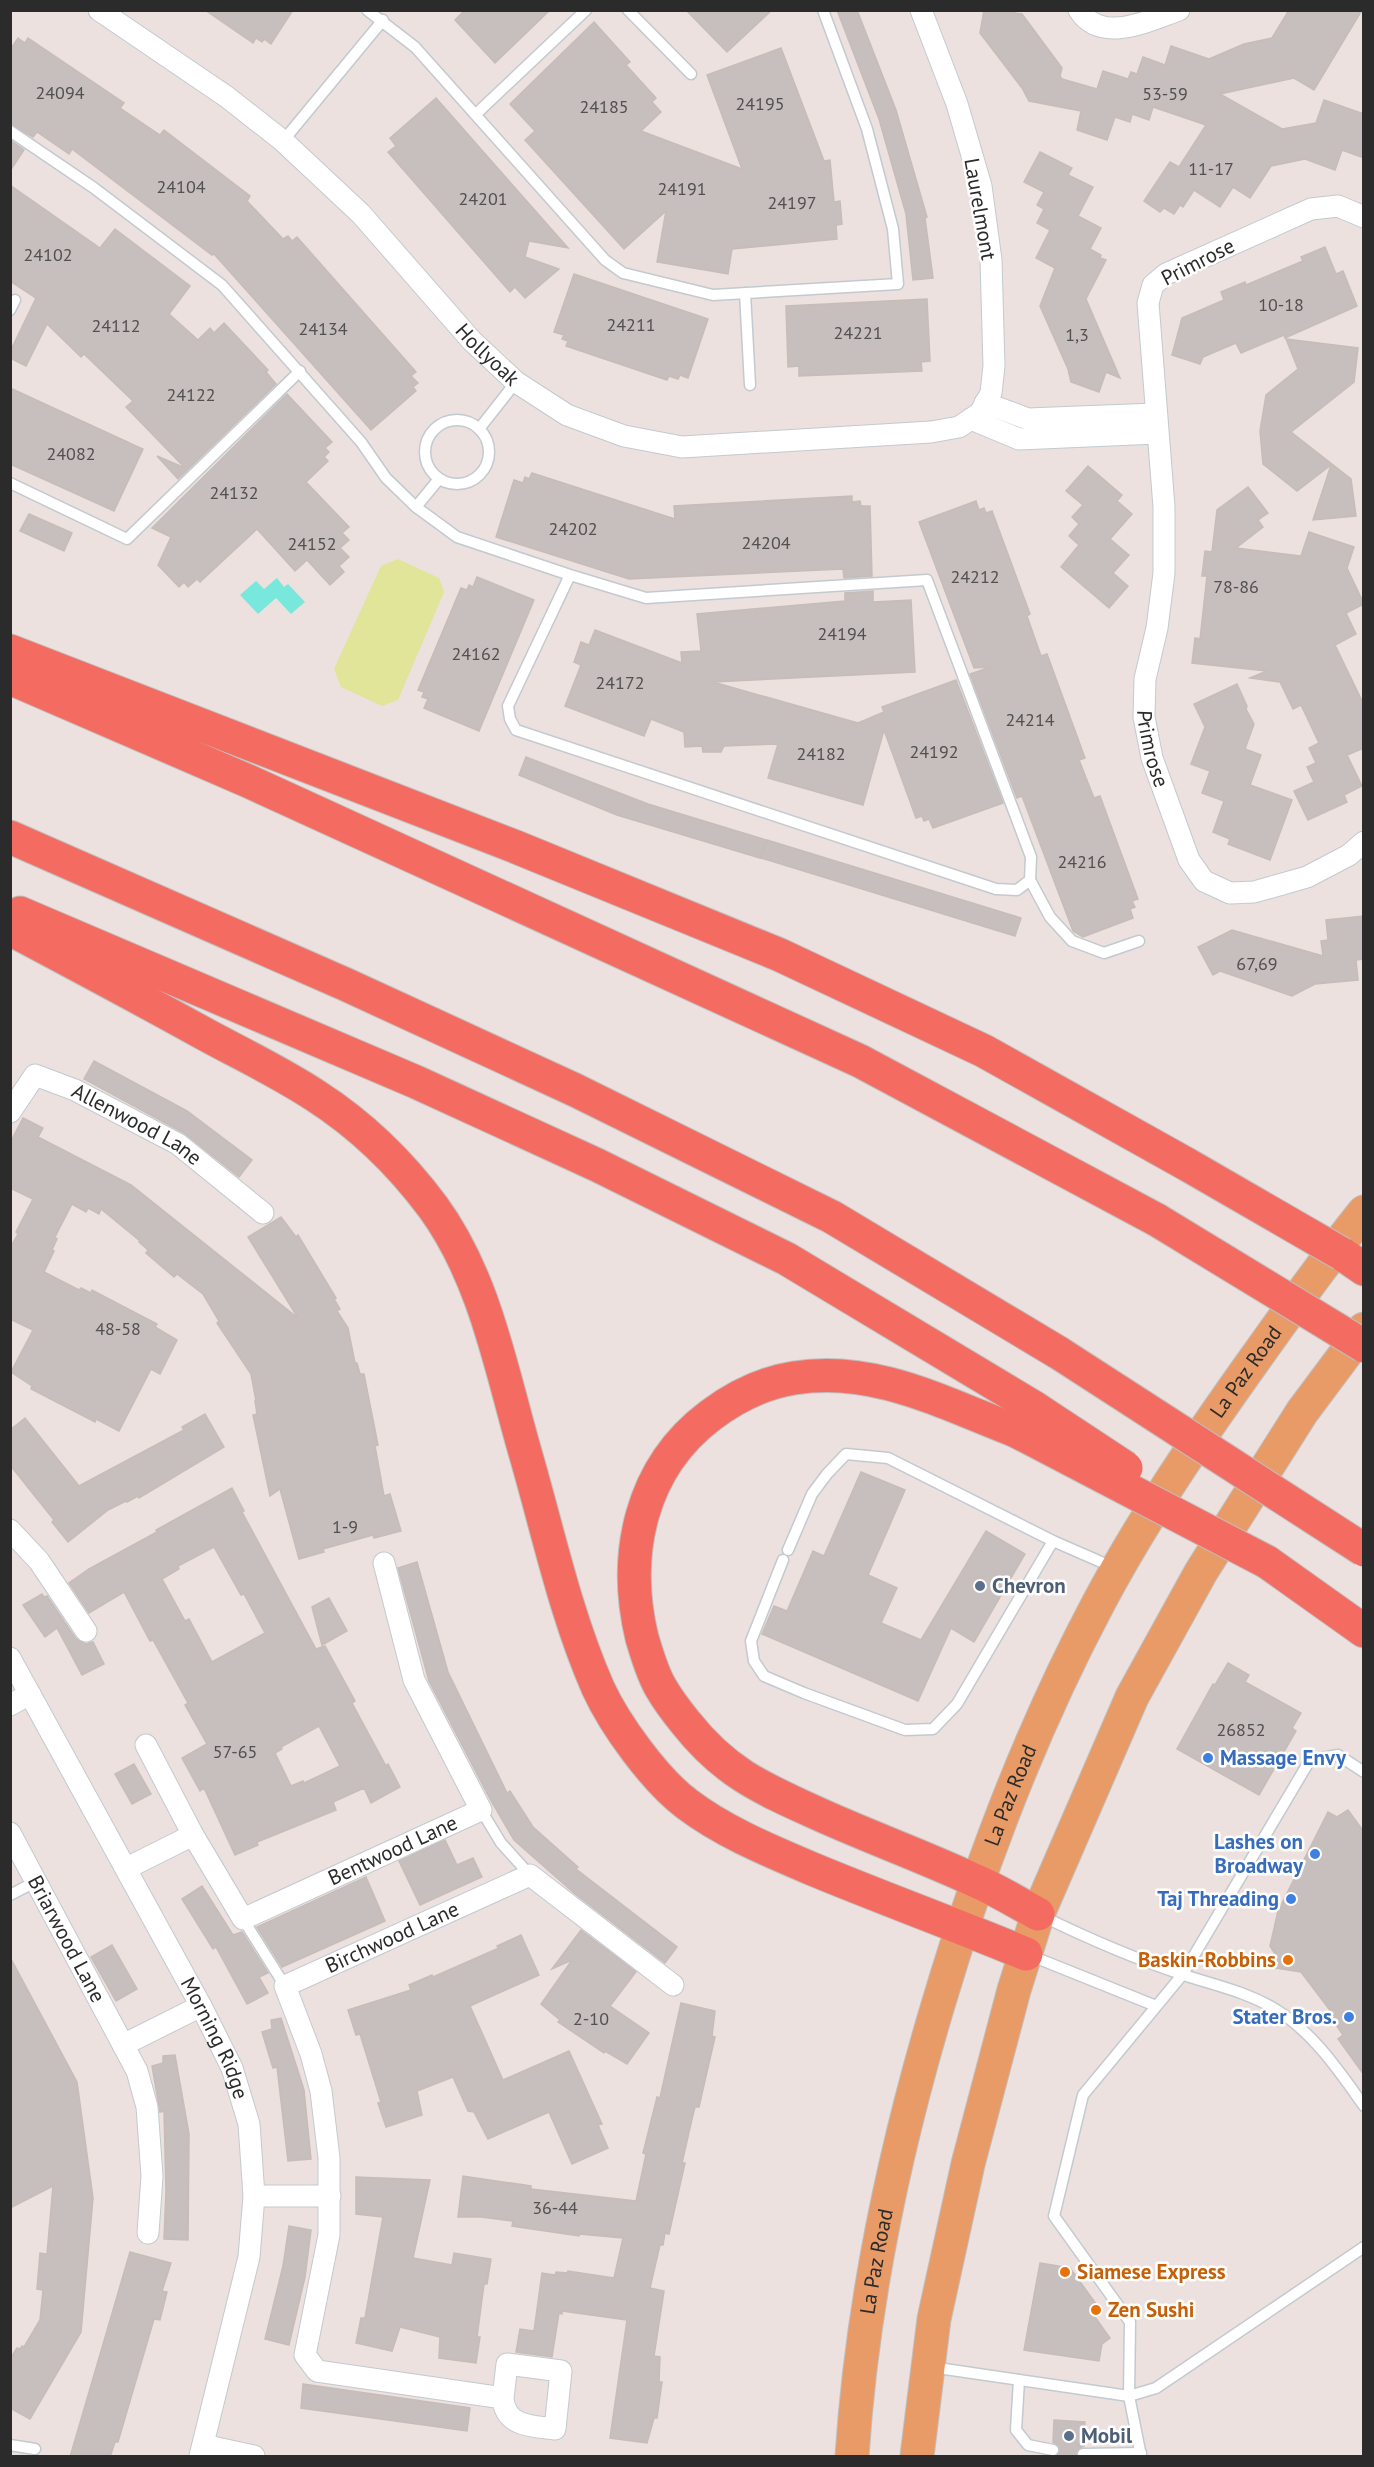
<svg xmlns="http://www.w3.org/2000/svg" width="1374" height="2467" viewBox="0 0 1374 2467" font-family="'PT Sans',sans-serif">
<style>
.pitch{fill:#e0e59a}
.water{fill:#78e7dc}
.building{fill:#c7bfbd;stroke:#c7bcb7;stroke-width:1.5;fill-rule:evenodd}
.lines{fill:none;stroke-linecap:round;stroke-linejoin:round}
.service-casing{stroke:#c2cad0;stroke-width:13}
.minor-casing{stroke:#c2cad0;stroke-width:23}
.primary-casing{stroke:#bfbfbf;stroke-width:35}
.motorway-casing{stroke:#bfbfbf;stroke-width:35}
.service{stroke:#fff;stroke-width:10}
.minor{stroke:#fff;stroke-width:21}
.primary{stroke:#e89b67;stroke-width:33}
.motorway{stroke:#f46c61;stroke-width:33}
.motorway-bridge-casing{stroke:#bfbfbf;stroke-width:35;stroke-linecap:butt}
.motorway-bridge{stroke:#f46c61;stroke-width:33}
.service-dot{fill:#5c6f8a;stroke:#fff;stroke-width:2}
.shop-dot{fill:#3f7fe0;stroke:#fff;stroke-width:2}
.food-dot{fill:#e8710a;stroke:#fff;stroke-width:2}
.labels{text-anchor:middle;stroke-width:5;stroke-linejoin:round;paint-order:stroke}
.number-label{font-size:18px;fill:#525050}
.street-label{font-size:21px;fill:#2b2b2b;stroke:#fff}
.service-label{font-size:21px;font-weight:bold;fill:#4e5e75;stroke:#fff;text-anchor:start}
.shop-label{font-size:21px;font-weight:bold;fill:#366cbe;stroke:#fff;text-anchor:end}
.food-label{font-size:21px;font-weight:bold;fill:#c56008;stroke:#fff;text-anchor:start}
</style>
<rect width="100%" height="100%" fill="#ece1de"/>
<!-- pitch -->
<polygon class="pitch" points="398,559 439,578 444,592 398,700 382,706 341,687 334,669 381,566"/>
<!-- water -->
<polygon class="water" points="277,578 284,587 288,584 305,602 291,614 276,598 258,614 240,595 256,581 264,589"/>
<!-- building -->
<g class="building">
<polygon points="205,10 293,10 271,44 264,39 262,42 256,38 253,43"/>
<polygon points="465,10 550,10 495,63 455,20"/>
<polygon points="686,10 772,10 727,52"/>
<polygon points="837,10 857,10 896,110 927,217 925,218 933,278 913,280 906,214 879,119"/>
<polygon points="984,10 1015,10 1015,13 1022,14 1062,68 1060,76 1062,79 1097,89 1103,71 1128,79 1131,72 1137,74 1143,57 1165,65 1171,46 1209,59 1244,44 1272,38 1289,10 1362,10 1314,90 1294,78 1220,94 1282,129 1316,123 1324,100 1364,114 1364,158 1342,150 1335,170 1305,159 1271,166 1250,198 1233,187 1220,207 1194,190 1183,207 1180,205 1174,214 1164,208 1160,212 1144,201 1170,162 1179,167 1206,125 1153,107 1149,120 1132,114 1130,122 1115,117 1107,140 1077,130 1081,111 1029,101 1022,88 980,33"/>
<polygon points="594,22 630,62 626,65 656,98 652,102 661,112 641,131 742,169 707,75 781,48 824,161 830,160 834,202 840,201 842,224 836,225 837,239 732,249 728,274 657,262 666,211 624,249 525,140 535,131 510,104"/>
<polygon points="18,38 25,43 28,38 124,103 120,108 160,135 164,130 250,196 247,201 283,239 288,236 292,241 297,237 416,372 411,376 418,383 413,387 416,391 371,430 214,254 212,255 72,149 69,154 37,132 33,137 10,124 10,50"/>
<polygon points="436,98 568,248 529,241 525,257 559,269 525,298 515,287 510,292 388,152 396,146 390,138"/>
<polygon points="10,140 24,150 10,171"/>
<polygon points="1040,152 1072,168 1068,175 1093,187 1078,216 1101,228 1090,249 1101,255 1100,258 1106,260 1086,299 1120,378 1106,372 1099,392 1071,382 1068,369 1040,306 1055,268 1036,258 1050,230 1037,223 1044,209 1037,205 1044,192 1024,182"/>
<polygon points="10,185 100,248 115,229 190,286 169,314 198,340 210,328 214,333 224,323 268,370 266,372 276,384 178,479 157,456 185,468 126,407 133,401 84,354 81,357 47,324 26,366 10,358 10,352 36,298 10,281"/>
<polygon points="1325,247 1336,274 1343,271 1357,306 1285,338 1284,335 1241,353 1236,343 1203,357 1200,364 1172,355 1182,318 1224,300 1221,292 1245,282 1246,285 1303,261 1301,257"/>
<polygon points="574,274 708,319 688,378 680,375 678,379 669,376 667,380 566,346 568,341 562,339 564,335 554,332"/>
<polygon points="927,299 930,361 921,362 922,371 799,376 799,366 788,367 786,306"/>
<polygon points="1286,339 1358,348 1354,382 1291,432 1351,479 1356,516 1313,520 1331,465 1297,491 1263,464 1260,431 1266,395 1298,369"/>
<polygon points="10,388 143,449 114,511 10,464"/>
<polygon points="287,394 332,442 325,448 329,452 324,457 328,461 306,482 349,527 342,533 349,540 340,548 349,557 339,566 344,572 330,585 307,560 295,571 257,529 200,582 197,579 188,587 184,582 179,587 158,565 171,537 152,528"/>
<polygon points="1088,466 1122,495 1117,501 1132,514 1110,539 1129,555 1113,573 1128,586 1109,608 1061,567 1079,545 1069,536 1079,524 1072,517 1083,505 1066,491"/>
<polygon points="532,473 675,519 674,506 852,496 852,502 860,501 861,506 870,506 872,576 844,578 843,569 629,579 496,537 514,480 523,483 525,477 529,479"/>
<polygon points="1248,487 1268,513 1258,520 1263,527 1236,548 1301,556 1309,532 1354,547 1347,568 1364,604 1346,613 1356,634 1335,645 1364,705 1364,748 1347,755 1362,786 1344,795 1347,802 1308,820 1294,791 1314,782 1307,767 1316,763 1309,748 1319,743 1301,705 1293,709 1280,682 1250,678 1267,671 1192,663 1195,638 1200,639 1207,576 1202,576 1205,551 1212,552 1217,510"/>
<polygon points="976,501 979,510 984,508 986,513 992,511 1030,614 1027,616 1041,656 1047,654 1085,758 1079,760 1094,798 1100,796 1138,899 1132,901 1135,907 1130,909 1133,918 1083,937 1073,931 1022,796 1017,798 970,674 991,667 974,668 919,522"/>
<polygon points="29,514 72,533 64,551 20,531"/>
<polygon points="477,577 534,600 479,731 424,708 428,699 422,697 424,692 418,690 461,588 467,590 469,585 473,587"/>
<polygon points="873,591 873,602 911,600 915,672 713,682 858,723 884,712 882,707 956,680 1003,803 933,828 929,819 924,821 922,816 916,818 884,730 863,805 768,778 778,744 724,746 721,752 703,752 702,746 685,747 684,732 651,719 644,736 565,706 581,665 574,662 581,642 589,645 595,630 682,663 681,652 701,651 697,614 845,601 845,593"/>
<polygon points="1237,684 1247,706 1246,709 1254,724 1245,749 1261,755 1250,785 1292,800 1270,860 1228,844 1230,839 1213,832 1224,801 1202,793 1210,771 1191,764 1205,727 1194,704"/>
<polygon points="526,757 648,804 766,840 760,858 617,815 519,775"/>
<polygon points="767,840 1021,918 1015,936 761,858"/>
<polygon points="1364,916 1364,959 1356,960 1358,980 1315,984 1292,996 1220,971 1213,975 1198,947 1232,930 1323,956 1321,941 1328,940 1326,920"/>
<polygon points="94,1061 187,1111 252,1160 239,1177 184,1133 84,1079"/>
<polygon points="23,1118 43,1128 38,1137 131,1185 298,1318 248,1237 281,1217 296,1237 298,1235 336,1298 334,1299 340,1309 337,1311 348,1328 355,1363 357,1363 360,1374 364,1374 378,1445 375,1446 384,1496 390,1494 401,1531 374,1538 373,1535 323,1549 324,1552 299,1559 280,1489 270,1496 253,1415 257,1414 255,1401 256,1401 251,1374 217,1323 219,1321 203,1294 177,1274 174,1277 146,1253 148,1250 139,1242 140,1241 101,1209 99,1214 88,1208 86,1212 72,1204 55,1237 57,1239 52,1250 54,1251 44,1272 79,1290 81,1288 91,1293 92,1290 157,1324 155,1327 177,1340 160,1374 151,1369 119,1431 96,1419 95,1422 31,1389 32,1386 11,1372 33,1330 10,1319 10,1248 18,1234 16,1232 33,1199 10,1188 10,1143"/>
<polygon points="205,1414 224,1447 139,1498 138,1496 127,1502 126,1501 108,1510 68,1542 52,1522 54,1520 10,1465 10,1430 25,1418 79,1486 184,1430 182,1427"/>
<polygon points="861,1472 905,1490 868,1575 897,1588 881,1623 921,1640 986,1531 1025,1554 974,1642 951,1628 918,1701 762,1634 774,1606 787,1611 813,1551 824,1556"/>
<path d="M232,1488l12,23 -2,1 74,137 9,-3 30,55 -3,2 34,63 2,-2 12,23 -29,16 -7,-15 -31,14 3,8 -79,32 1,3 -23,10 -31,-67 -4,3 -18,-33 25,-14 -22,-39 3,-2 -35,-63 -3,1 -26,-49 -35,21 -20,-30 20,-14 68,-37 -1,-2zM214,1547l27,48 3,-1 21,39 -53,29 -23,-43 -4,2 -23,-42 17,-10 -1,-3zM319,1726l21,40 -36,17 -1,-2 -12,5 -16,-33 7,-4 -1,-2z"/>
<polygon points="417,1562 448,1672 507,1793 510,1791 533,1827 578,1867 576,1869 677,1947 665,1963 574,1893 514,1840 490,1799 429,1681 398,1568"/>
<polygon points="42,1594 44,1597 47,1596 76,1639 86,1644 93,1642 104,1664 82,1675 57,1628 45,1637 23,1605"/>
<polygon points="329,1598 347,1631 322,1645 312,1607"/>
<polygon points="1228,1663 1249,1675 1245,1682 1301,1713 1292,1728 1296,1731 1259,1795 1177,1749 1213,1684 1215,1685"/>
<polygon points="134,1764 151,1794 132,1804 115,1774"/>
<polygon points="1348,1810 1364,1832 1364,2075 1338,2039 1343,2035 1332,2019 1335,2017 1301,1972 1275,1968 1277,1957 1270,1946 1278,1911 1328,1812 1337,1817"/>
<polygon points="445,1840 457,1865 473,1858 482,1877 420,1905 399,1861"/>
<polygon points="366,1877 385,1921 282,1967 257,1927"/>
<polygon points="202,1886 233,1935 242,1932 268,1973 259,1977 268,1993 247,2004 216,1947 213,1949 182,1899"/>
<polygon points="581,1930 636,1972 610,2006 649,2033 627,2064 605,2051 604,2053 558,2022 560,2020 541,2004 572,1960 552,1969"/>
<polygon points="521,1935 539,1975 470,2006 503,2080 569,2051 602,2124 598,2125 608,2148 572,2164 549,2112 488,2139 474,2112 468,2111 453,2077 417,2091 422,2115 386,2127 378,2103 381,2102 360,2034 356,2035 348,2010 411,1990 409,1985 432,1975 433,1977 499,1948 497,1946"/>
<polygon points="112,1945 137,1989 116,2001 91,1957"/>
<polygon points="10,1957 77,2082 93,2198 81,2332 30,2419 10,2408 10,2359 17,2348 20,2349 22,2346 24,2347 40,2320 43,2290 37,2289 40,2253 47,2254 53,2186 10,2208"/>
<polygon points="681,2003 715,2011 712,2036 715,2037 699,2107 695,2107 692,2119 682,2163 685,2163 669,2234 665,2233 663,2245 660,2245 650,2288 664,2291 654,2356 660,2357 659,2382 662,2382 657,2418 654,2418 647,2443 610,2438 627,2320 562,2311 562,2314 559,2313 552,2357 516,2352 520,2329 534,2331 542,2273 555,2275 556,2272 567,2273 568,2271 614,2278 623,2238 579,2234 579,2236 512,2226 513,2221 481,2217 458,2217 463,2176 531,2186 531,2189 636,2201 646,2154 643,2153 657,2097 660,2098"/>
<polygon points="281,2018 304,2090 311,2159 288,2161 277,2067 273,2068 262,2032 272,2029 271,2020"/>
<polygon points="175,2055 189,2134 188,2240 164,2239 166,2191 164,2111 160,2112 152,2066 163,2063 163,2056"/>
<polygon points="356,2177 430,2180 413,2258 452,2265 454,2253 491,2259 487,2284 484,2284 477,2337 480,2337 476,2363 439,2358 440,2337 400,2327 392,2351 356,2343 361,2318 365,2318 383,2217 356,2214"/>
<polygon points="289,2226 311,2230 305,2277 289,2345 265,2339 283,2266"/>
<polygon points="130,2252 171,2263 162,2291 167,2292 160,2320 154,2319 118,2442 115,2442 110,2457 70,2457"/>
<polygon points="1040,2263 1070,2268 1102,2312 1095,2317 1110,2338 1102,2344 1099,2361 1024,2350"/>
<polygon points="303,2384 470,2408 467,2431 301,2408"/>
<polygon points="1054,2420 1085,2422 1084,2446 1077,2450 1076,2457 1056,2457 1060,2451 1058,2445 1053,2442"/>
</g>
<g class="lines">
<!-- service casing -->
<g class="service-casing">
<g id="service">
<polyline points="367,10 415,47 605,260 623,273 713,295 898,284 893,229 867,129 823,10"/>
<polyline points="628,10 691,74"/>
<polyline points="476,114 586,10"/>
<polyline points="10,131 94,188 222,285 361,442 386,478 416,507 457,537 570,575 646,598 927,580 1031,857 1030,880 1017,890 996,889 516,730 510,719 508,706 570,575"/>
<polyline points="283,141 383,20"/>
<polyline points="745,293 750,385"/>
<polyline points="10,310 15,300"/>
<circle cx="457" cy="452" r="32"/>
<polyline points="479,429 516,382"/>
<polyline points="10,483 127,539 300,371"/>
<polyline points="416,507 439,479"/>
<polyline points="1030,880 1050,917 1072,941 1104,953 1139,941"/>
<polyline points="788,1550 812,1494 827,1474 846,1454 888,1458 1053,1541 1115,1568"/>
<polyline points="783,1560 751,1641 754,1661 764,1676 804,1693 905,1730 933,1729 957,1704 1053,1541"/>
<polyline points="481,1810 501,1843 530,1875"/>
<polyline points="10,1895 35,1882"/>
<path d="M1042,1916c45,22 91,42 139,58 32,11 64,17 94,35 38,23 64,62 89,97"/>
<polyline points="243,1919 285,1986"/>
<polyline points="1029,1955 1156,2006"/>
<polyline points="931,2367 1129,2396 1156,2388 1364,2247"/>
<polyline points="1019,2380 1016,2430 1028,2445 1053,2450"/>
<polyline points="10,2445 35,2449"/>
<polyline points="1083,2454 1141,2453"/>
<polyline points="1141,2456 1129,2396 1130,2322 1054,2216 1083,2095 1183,1974 1310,1760 1338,1755 1364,1772"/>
</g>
</g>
<!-- minor casing -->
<g class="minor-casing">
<g id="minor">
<path id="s1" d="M99,10l128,87 56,44 78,73 111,127 44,41 51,33 57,21 58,11 249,-15 28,-5 21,-14 11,-20 3,-27 -3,-106 -10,-74 -24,-82 -36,-94"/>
<path d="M1079,10c22,35 71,10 100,0"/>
<path id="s2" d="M1364,217l-26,-11 -27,3 -145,65 -13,11 -5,18 16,204v66l-7,55 -12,51 -1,38 8,41 37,102 15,21 26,12 24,-1 53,-15 42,-22 15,-13"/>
<polyline points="985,403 1028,419 1155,414"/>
<polyline points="971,419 1019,439 1157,433"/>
<path id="s3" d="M10,1112l25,-37 40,15 103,54 85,69"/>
<polyline points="10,1530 39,1561 86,1631"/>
<path id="s4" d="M10,1658l191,348 31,62 17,56 5,72 -5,61 -49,199"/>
<polyline points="10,1705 30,1694"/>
<path id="s5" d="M146,1745l47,90 50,84 238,-109 -67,-130 -30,-117"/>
<path id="s6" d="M10,1833l127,238 10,36 5,69 -4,57"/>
<polyline points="127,1868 193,1835"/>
<polyline points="123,2045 201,2006"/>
<polyline points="254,2196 330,2196"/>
<path id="s7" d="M503,2398l4,-34 54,7 -6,58c-23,-3 -50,-2 -52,-31l-186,-27 -12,-16 24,-120v-77l-8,-67 -10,-37 -26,-68 245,-111 143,110"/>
<polyline points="203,2445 254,2456"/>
</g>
</g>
<!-- primary casing -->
<g class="primary-casing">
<g id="primary">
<path id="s8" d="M852,2456c10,-153 42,-304 86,-451 41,-138 92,-273 160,-401 46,-87 102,-168 159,-248 35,-49 69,-97 107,-144"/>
<polyline points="917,2456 934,2319 968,2164 1014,1990 1038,1914 1132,1697 1201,1572 1302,1412 1364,1329"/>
</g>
</g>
<!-- motorway casing -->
<g class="motorway-casing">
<g id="motorway">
<polyline points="10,651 516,847 780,955 984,1051 1188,1165"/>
<polyline points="10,678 248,781 860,1061 1157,1220"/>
<polyline points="10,837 347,985 575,1090 832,1217 1059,1353"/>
<polyline points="20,913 416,1082 597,1165 787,1259 1035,1408"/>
<path d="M10,929c64,34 128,68 191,103 38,21 79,40 115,64 45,29 85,68 117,111 52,71 68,162 92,245 23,79 40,161 73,236 17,37 57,92 89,116 37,28 81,46 123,64 72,30 144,56 216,86"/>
<polyline points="1342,1254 1364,1269"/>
<path d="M1016,1431c-73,-28 -142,-66 -222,-53 -31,5 -59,19 -83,37 -71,53 -89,140 -69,223 5,16 10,35 19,50 7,12 16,24 25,35 38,48 73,64 126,88 54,25 111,45 164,70 21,9 42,22 62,33"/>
<polyline points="1267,1562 1364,1631"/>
</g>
</g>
<!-- service -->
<use href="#service" class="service"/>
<!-- minor -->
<use href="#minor" class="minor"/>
<!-- primary -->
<use href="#primary" class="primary"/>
<!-- motorway -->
<use href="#motorway" class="motorway"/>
<!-- motorway-bridge casing -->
<g class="motorway-bridge-casing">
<g id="motorway-bridge">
<polyline points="1188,1165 1342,1254"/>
<polyline points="1157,1220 1364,1346"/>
<polyline points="1059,1353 1364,1550"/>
<polyline points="1035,1408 1126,1468"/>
<polyline points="1016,1431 1267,1562"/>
</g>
</g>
<!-- motorway-bridge -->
<use href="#motorway-bridge" class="motorway-bridge"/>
</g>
<!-- markers -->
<g class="service-dot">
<circle cx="980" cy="1586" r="6"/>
<circle cx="1069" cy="2436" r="6"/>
</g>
<g class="shop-dot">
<circle cx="1208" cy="1758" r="6"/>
<circle cx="1315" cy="1854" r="6"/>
<circle cx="1291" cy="1899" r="6"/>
<circle cx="1349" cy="2017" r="6"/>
</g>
<g class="food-dot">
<circle cx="1288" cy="1960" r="6"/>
<circle cx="1065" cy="2272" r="6"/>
<circle cx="1096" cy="2310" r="6"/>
</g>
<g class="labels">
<!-- number labels -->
<g class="number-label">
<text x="60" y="99">24094</text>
<text x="1165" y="100">53-59</text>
<text x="760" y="110">24195</text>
<text x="604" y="113">24185</text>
<text x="1211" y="175">11-17</text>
<text x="181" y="193">24104</text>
<text x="682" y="195">24191</text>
<text x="483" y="205">24201</text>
<text x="792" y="209">24197</text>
<text x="48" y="261">24102</text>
<text x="1281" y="311">10-18</text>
<text x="631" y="331">24211</text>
<text x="116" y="332">24112</text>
<text x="323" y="335">24134</text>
<text x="858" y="339">24221</text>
<text x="1077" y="341">1,3</text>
<text x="191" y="401">24122</text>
<text x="71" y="460">24082</text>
<text x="234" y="499">24132</text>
<text x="573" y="535">24202</text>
<text x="766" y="549">24204</text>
<text x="312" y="550">24152</text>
<text x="975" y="583">24212</text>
<text x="1236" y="593">78-86</text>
<text x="842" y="640">24194</text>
<text x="476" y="660">24162</text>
<text x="620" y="689">24172</text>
<text x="1030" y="726">24214</text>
<text x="934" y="758">24192</text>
<text x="821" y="760">24182</text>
<text x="1082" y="868">24216</text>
<text x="1257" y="970">67,69</text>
<text x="118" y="1335">48-58</text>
<text x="345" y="1533">1-9</text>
<text x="1241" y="1736">26852</text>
<text x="235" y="1758">57-65</text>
<text x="591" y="2025">2-10</text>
<text x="555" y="2214">36-44</text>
</g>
<!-- street labels -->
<g class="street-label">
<text transform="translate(980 209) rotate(80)" y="7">Laurelmont</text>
<text transform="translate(1198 262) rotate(-27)" y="7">Primrose</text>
<text dy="7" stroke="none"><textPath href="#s1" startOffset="522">Hollyoak</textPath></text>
<text dy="7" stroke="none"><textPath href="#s2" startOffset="699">Primrose</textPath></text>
<text dy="7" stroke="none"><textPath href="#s3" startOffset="158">Allenwood Lane</textPath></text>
<text dy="7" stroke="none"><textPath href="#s8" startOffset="1168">La Paz Road</textPath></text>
<text dy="7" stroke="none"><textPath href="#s8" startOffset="682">La Paz Road</textPath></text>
<text dy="7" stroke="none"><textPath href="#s5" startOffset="364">Bentwood Lane</textPath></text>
<text dy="7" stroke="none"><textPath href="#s7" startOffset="918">Birchwood Lane</textPath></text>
<text dy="7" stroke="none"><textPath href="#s6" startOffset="120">Briarwood Lane</textPath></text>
<text dy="7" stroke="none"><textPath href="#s4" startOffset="432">Morning Ridge</textPath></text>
<text dy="7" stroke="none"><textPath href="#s8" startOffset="196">La Paz Road</textPath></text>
</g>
<!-- service labels -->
<g class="service-label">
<text x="992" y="1593">Chevron</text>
<text x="1081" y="2443">Mobil</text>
</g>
<!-- shop labels -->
<g class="shop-label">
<text x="1220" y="1765" text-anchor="start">Massage Envy</text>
<text x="1303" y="1849">Lashes on<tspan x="1303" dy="24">Broadway</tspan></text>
<text x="1279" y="1906">Taj Threading</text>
<text x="1337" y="2024">Stater Bros.</text>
</g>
<!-- food labels -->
<g class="food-label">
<text x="1276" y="1967" text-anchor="end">Baskin-Robbins</text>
<text x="1077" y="2279">Siamese Express</text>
<text x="1108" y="2317">Zen Sushi</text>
</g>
</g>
<!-- border -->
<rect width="1374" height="2467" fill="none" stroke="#2b2b2b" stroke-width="24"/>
</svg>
